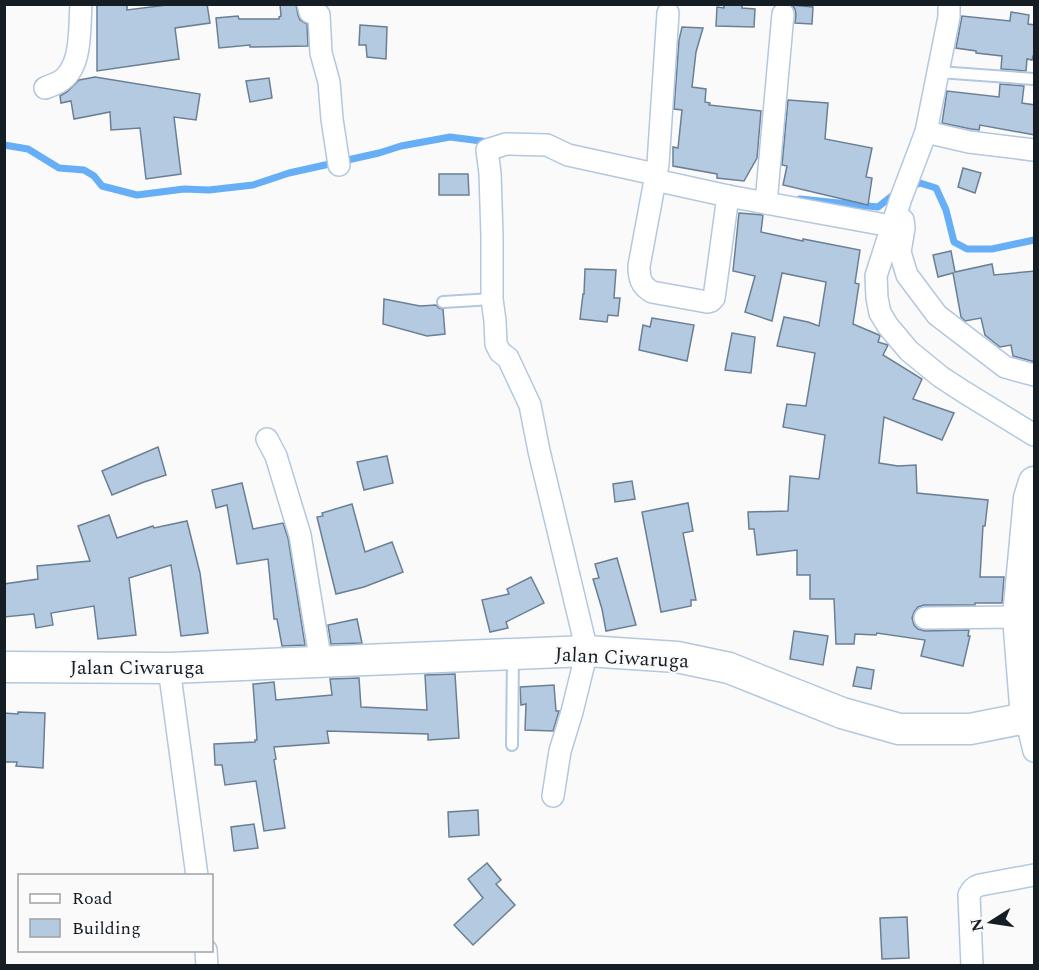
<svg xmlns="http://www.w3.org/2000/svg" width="1039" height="970" viewBox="0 0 1039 970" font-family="Spectral,serif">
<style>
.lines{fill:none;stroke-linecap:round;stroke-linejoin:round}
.stream{stroke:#66aef6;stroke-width:7}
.building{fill:#b4cae1;stroke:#6b7f94;stroke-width:1.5}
.lane-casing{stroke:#b2c8df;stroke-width:14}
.street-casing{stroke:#b2c8df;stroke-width:24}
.secondary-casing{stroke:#b2c8df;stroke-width:33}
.lane{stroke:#fff;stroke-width:10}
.street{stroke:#fff;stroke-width:21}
.secondary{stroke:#fff;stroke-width:30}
.labels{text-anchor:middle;stroke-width:4.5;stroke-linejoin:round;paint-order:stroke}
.street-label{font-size:20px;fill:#151d25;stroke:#fafafa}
</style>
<rect width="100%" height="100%" fill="#fafafa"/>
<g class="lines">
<!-- stream -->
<g class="stream">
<polyline points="4,145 28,149 59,168 84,170 94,176 102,186 137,195 184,189 209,190 253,185 289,173 379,153 401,146 450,137 489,142"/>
<polyline points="910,187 920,183 936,188 946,210 954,242 967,249 992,249 1034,240"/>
<polyline points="800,199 878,207 897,192"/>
</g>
</g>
<!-- building -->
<g class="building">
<polygon points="175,4 207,4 210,23 175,28 179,59 97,71 97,5 127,5 127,10"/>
<polygon points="280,4 296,4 298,15 300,20 307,24 308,46 250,47 250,45 219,48 216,18 238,16 239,19 279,19 279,17 281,16"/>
<polygon points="724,4 742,4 742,8 755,9 754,27 716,26 717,7 724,8"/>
<polygon points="792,5 813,7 812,24 795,23 796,15 795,9"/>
<polygon points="1011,12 1029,15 1028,24 1035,25 1035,56 1033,56 1032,60 1027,59 1026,71 1001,69 1002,56 976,53 976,51 956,48 962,16 1010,21"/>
<polygon points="360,25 387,27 386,59 367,57 366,45 359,45"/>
<polygon points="682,27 703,28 696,52 692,87 706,89 705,102 710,103 709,105 761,111 757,158 744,181 717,178 717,174 673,166 673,147 678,148 682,110 674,109 679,40"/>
<polygon points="95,77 200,94 196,120 174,117 181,174 146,179 140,128 111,130 110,112 74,119 71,101 61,103 60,96 67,92 79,80"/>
<polygon points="269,78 272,98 250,102 246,81"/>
<polygon points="1000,84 1024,86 1022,103 1035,105 1035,135 980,125 979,130 971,129 942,123 947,91 999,97"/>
<polygon points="788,100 828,103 825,139 872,148 866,177 872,178 868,205 783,185 787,166 782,165"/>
<polygon points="963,168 981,173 975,193 958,187"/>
<polygon points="439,174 468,174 469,195 439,195"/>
<polygon points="739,213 763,215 761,232 803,241 803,239 860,250 855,283 859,284 853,324 879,335 880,336 878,342 888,345 883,355 922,379 913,399 954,413 942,440 884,417 879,463 898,466 916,465 917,493 988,500 985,526 983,526 980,577 1004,577 1002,603 975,603 975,605 924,605 918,607 914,612 912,618 914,625 918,629 925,631 969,630 968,636 970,636 963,666 921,656 925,640 877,633 876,635 855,634 854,644 836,644 834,599 810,599 810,575 797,575 797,550 757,555 754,529 749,529 748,512 788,511 790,476 819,479 825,435 783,427 787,404 806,406 815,353 777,346 784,317 808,322 819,326 826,282 782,273 772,321 745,312 755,276 733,271"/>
<polygon points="951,251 955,272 992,264 994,275 1035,271 1035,362 1013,356 1011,345 1000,347 985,335 981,318 965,321 961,317 953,273 938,277 933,255"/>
<polygon points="585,269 616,270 614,298 620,298 618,316 608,315 607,322 580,319 583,294 584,294"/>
<polygon points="384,299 420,306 436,305 439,308 443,309 445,334 427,336 383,324"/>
<polygon points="652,318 694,325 687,361 639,350 643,325 650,327"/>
<polygon points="732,333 755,337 751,373 725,370"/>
<polygon points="158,447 166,475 144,482 112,495 102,471"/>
<polygon points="387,456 393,483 364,490 357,462"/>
<polygon points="632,481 635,499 615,502 613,484"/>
<polygon points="242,483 253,529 283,523 288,538 305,645 282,646 277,619 274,619 268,559 237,564 227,505 216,508 212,490"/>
<polygon points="688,503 693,531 683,533 696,600 691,600 691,606 661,612 642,512"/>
<polygon points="352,504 365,552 392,542 403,572 364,587 336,594 317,517 323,516 322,513"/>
<polygon points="109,515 117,538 153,526 154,528 187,521 200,573 208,633 181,636 171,565 129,578 136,635 98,639 94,606 51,613 53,625 36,628 34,614 4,617 4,584 38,579 37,566 90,561 78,526"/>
<polygon points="617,558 636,625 606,631 602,609 593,579 599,578 595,564"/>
<polygon points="531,577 544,603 506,622 508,628 490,632 482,600 509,594 507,589"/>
<polygon points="357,619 362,643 331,644 328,625"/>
<polygon points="794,631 828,636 823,665 790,659"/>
<polygon points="857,667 874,670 871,689 853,686"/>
<polygon points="455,674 459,738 428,740 428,734 327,731 329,743 274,747 276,759 274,760 285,828 264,831 256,781 225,785 222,765 215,765 214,744 255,742 255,740 257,740 253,684 274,682 276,700 332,695 330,679 359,678 361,707 427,710 425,675"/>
<polygon points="554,685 556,711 559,711 553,731 525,730 526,704 521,705 520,687"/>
<polygon points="18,712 45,713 43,768 16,766 17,762 4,762 4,713 18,714"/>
<polygon points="478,810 479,835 449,837 448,812"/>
<polygon points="254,824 258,848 234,851 231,827"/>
<polygon points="487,863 501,880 496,884 515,905 473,945 454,925 483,898 468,879"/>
<polygon points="907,917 909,958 882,959 880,918"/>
</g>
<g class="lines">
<!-- lane casing -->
<g class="lane-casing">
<g id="lane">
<polyline points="939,72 1034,79"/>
<polyline points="443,302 492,299"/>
<polyline points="512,745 513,655"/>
</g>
</g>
<!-- street casing -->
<g class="street-casing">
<g id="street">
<polyline points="308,4 310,12 319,15 321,53 329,82 332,119 339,165"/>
<polyline points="949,4 949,17 926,132 901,198 876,276 877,298 880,313 888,326 909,351 941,377 964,392 1034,435"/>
<path d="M668,13l-10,151 -19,102c0,12 2,20 13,26l55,10 4,-1 3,-3 14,-102"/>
<path d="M45,88c5,-2 10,-4 14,-6 24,-14 20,-53 22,-78"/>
<polyline points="926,132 969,142 1034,150"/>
<polyline points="655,180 728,196 891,226"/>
<polyline points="766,203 783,14"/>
<polyline points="903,220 904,228 900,252 907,275 937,315 1005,367 1034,375"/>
<polyline points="267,439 276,456 300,535 321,663"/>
<polyline points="925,618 1018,617"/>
<polyline points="169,668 197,876"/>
<polyline points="1026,718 1034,751"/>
<polyline points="553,796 560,751 572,712 587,651 539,451 530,405 508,358 500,352 496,344 495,321 492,299 492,236 490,173 487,150 506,144 547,145 568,155 655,174"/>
<polyline points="206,950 207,966"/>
<path d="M972,966l-3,-71c3,-6 5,-8 11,-10l54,-10"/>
</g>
</g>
<!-- secondary casing -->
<g class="secondary-casing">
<polyline id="secondary" points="4,667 169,668 587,651 677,657 729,668 842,713 899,729 970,729 1026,718 1018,617 1029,498 1034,482"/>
</g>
<!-- lane -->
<use href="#lane" class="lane"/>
<!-- street -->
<use href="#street" class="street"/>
<!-- secondary -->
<use href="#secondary" class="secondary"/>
</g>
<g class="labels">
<!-- street labels -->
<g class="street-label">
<text transform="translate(622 657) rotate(3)" y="7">Jalan Ciwaruga</text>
<text x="137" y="674">Jalan Ciwaruga</text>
</g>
</g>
<!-- border -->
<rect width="1039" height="970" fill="none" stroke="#151d25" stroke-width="12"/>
<!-- legend -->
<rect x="18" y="874" width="195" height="78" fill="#fafafa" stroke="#9ea2a5" stroke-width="1.5"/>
<rect x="30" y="894" width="30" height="9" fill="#ffffff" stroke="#9ea2a5" stroke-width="1.5"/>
<text x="72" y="904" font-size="18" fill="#151d25">Road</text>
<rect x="30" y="919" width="30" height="18" fill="#b4cae1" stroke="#9ea2a5" stroke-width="1.5"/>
<text x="72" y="934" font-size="18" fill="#151d25">Building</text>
<!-- north arrow -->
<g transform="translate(991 922) rotate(258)" stroke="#fafafa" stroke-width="4.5" paint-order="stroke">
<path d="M0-4.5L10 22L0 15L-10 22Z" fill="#151d25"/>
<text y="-9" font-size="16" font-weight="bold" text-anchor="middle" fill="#151d25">N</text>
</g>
</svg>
